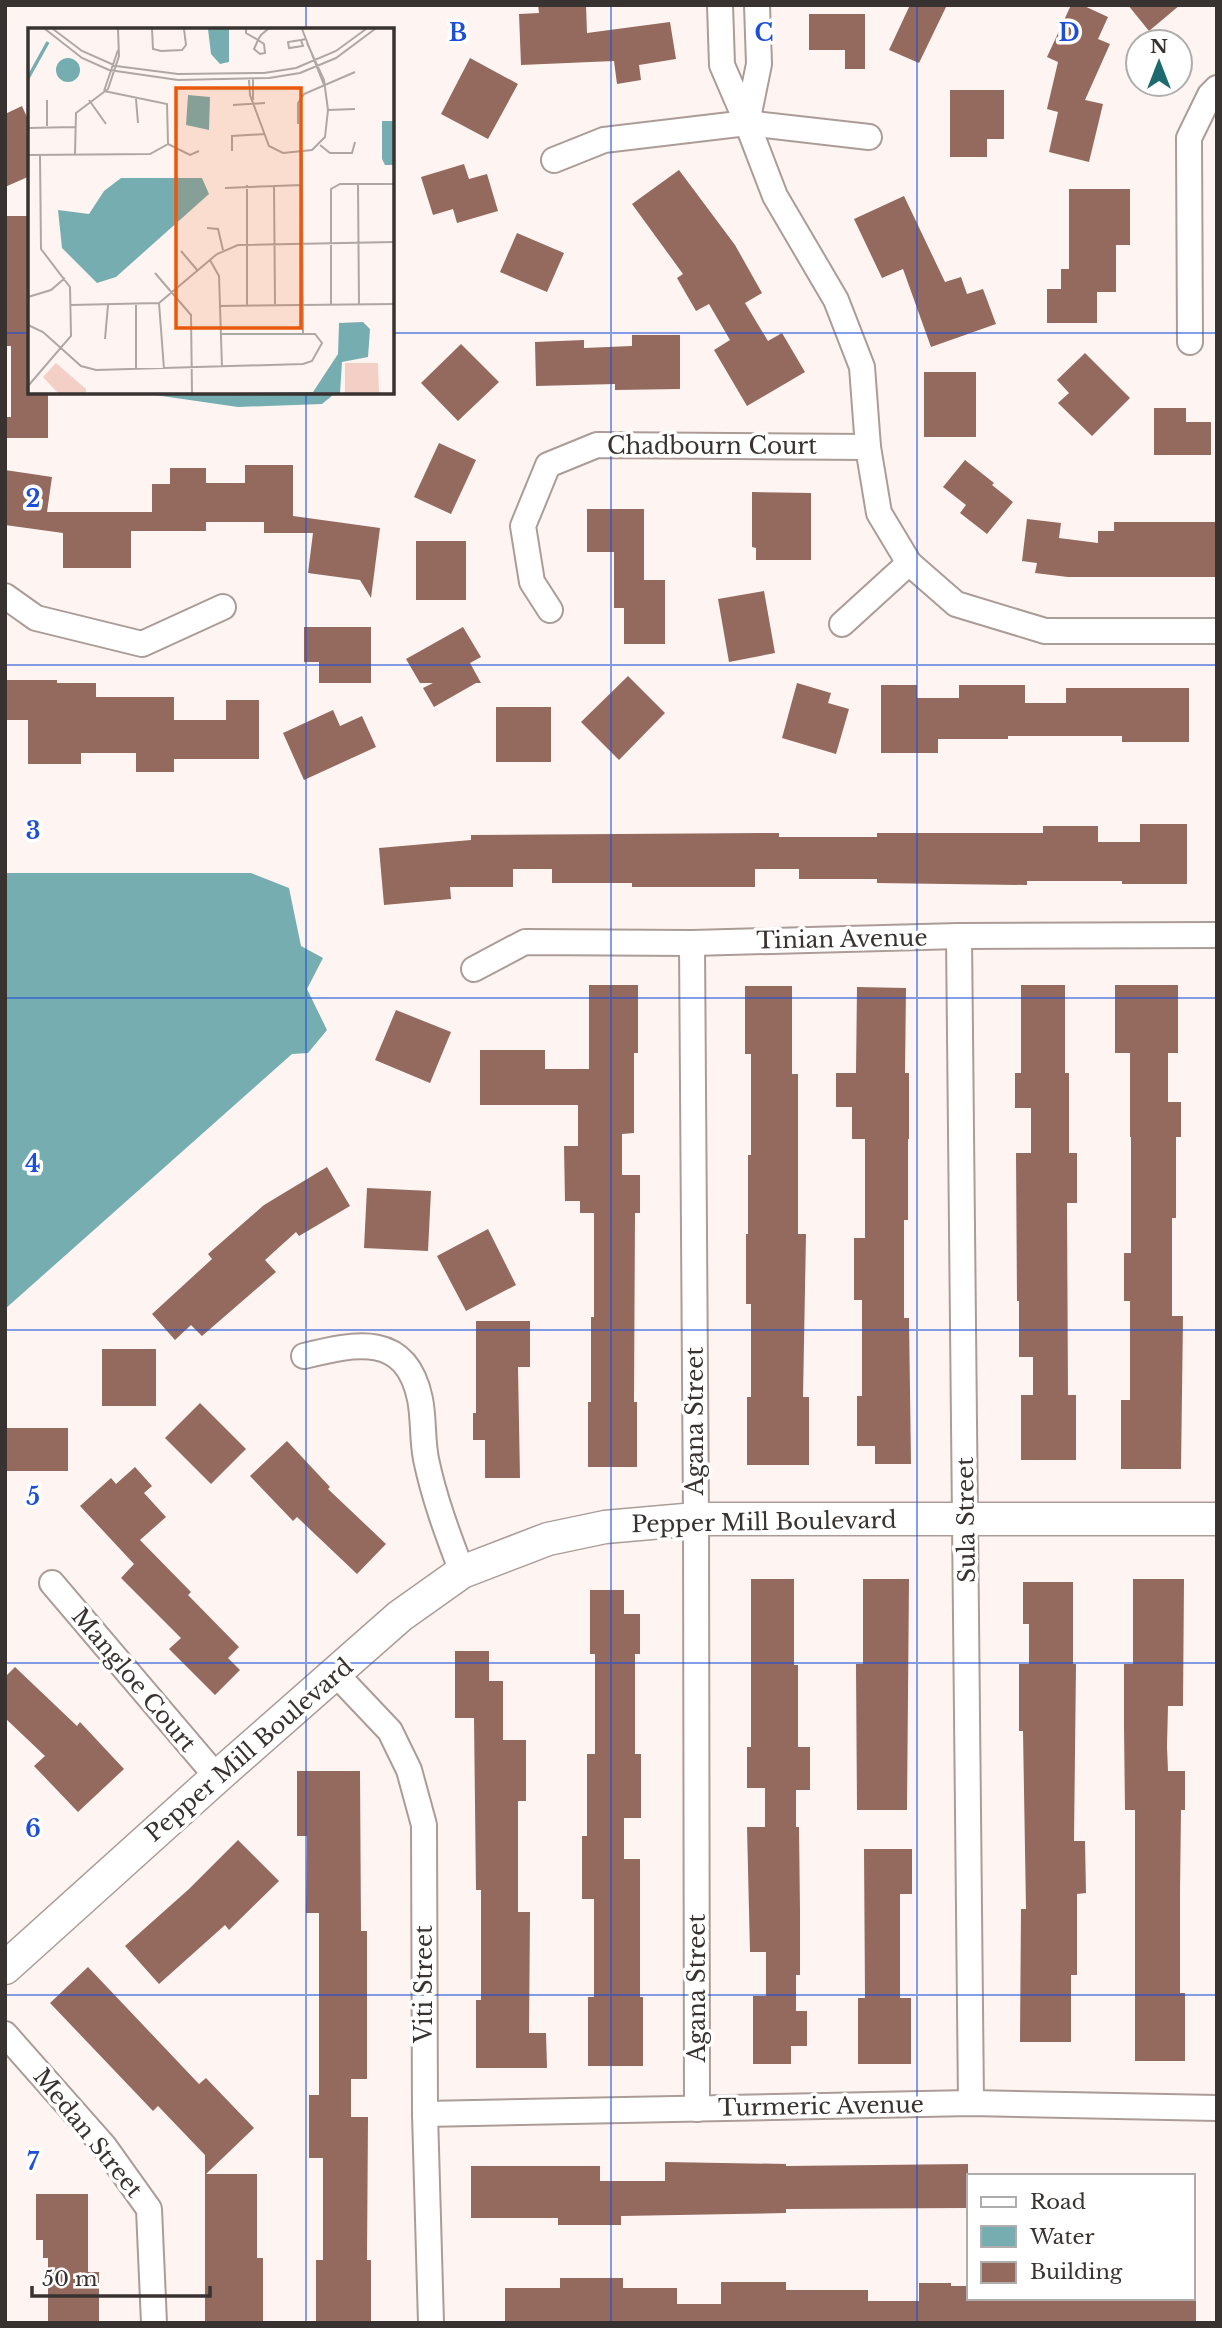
<svg xmlns="http://www.w3.org/2000/svg" width="1222" height="2328" viewBox="0 0 1222 2328" font-family="'Libre Baskerville',serif">
<style>
.water{fill:#76adb0}
.building{fill:#94695e}
.lines{fill:none;stroke-linecap:round;stroke-linejoin:round}
.minor-casing{stroke:#ab9c98;stroke-width:28}
.tertiary-casing{stroke:#ab9c98;stroke-width:35}
.minor{stroke:#fff;stroke-width:24}
.tertiary{stroke:#fff;stroke-width:32}
.grid{fill:none;stroke:#1d4ed8;stroke-width:2;stroke-opacity:0.55}
.labels{text-anchor:middle;stroke-width:7;stroke-linejoin:round;paint-order:stroke}
.street-label{font-size:23px;fill:#383230;stroke:#fff}
.inset-river{fill:none;stroke:#76adb0;stroke-width:3.5}
.inset-road{fill:none;stroke:#afa7a4;stroke-width:2}
.view{fill:#e8590c;fill-opacity:0.15;stroke:#e8590c;stroke-width:3.5}
.inset-edge{fill:none;stroke:#383230;stroke-width:3.5}
.grid-label{font-size:23px;text-anchor:middle;font-weight:bold;fill:#1d4ed8;stroke:#fff;stroke-width:7;stroke-linejoin:round;paint-order:stroke}
</style>
<rect width="100%" height="100%" fill="#fef5f2"/>
<!-- water -->
<g class="water">
<polygon points="134,392 332,392 333,395 322,404 238,407"/>
<polygon points="5,873 251,873 289,888 301,946 323,958 307,989 327,1030 308,1053 292,1054 5,1309"/>
</g>
<!-- building -->
<g class="building">
<polygon points="538,5 586,5 587,33 670,22 676,59 639,65 641,80 617,84 614,61 521,65 519,14 539,13"/>
<polygon points="910,5 947,5 919,63 889,50"/>
<polygon points="1071,5 1082,5 1108,17 1098,39 1110,44 1085,100 1103,104 1089,162 1049,152 1058,112 1047,109 1058,62 1047,57"/>
<polygon points="1128,5 1180,5 1149,31"/>
<polygon points="809,14 865,14 865,69 845,69 845,50 809,50"/>
<polygon points="470,58 518,84 488,139 441,114"/>
<polygon points="950,90 1004,90 1004,139 987,139 987,157 950,157"/>
<polygon points="22,106 30,124 30,176 5,187 5,114"/>
<polygon points="464,164 469,179 487,174 498,211 457,223 453,209 433,215 421,177"/>
<polygon points="679,170 735,245 762,293 745,303 768,341 782,333 805,372 747,406 714,350 730,340 709,304 696,311 677,278 683,274 632,204"/>
<polygon points="1069,189 1130,189 1130,245 1116,245 1116,292 1097,292 1097,323 1047,323 1047,289 1061,289 1061,269 1069,269"/>
<polygon points="904,196 945,282 961,277 967,294 983,289 996,324 931,347 903,269 882,278 854,219"/>
<polygon points="5,216 30,216 30,392 48,392 48,438 5,438 5,417 11,417 11,346 5,346"/>
<polygon points="517,233 564,253 547,292 500,272"/>
<polygon points="632,335 680,335 680,389 615,390 615,384 536,386 535,342 584,340 584,348 632,346"/>
<polygon points="461,344 499,382 458,421 421,383"/>
<polygon points="1085,353 1130,398 1092,436 1058,403 1069,393 1057,380"/>
<rect x="924" y="372" width="52" height="65"/>
<polygon points="1154,408 1186,408 1186,422 1211,422 1211,455 1154,455"/>
<polygon points="439,443 476,460 451,514 414,497"/>
<polygon points="965,460 994,483 992,485 1013,502 987,534 960,513 966,505 943,487"/>
<polygon points="245,465 293,465 293,516 380,528 371,598 360,580 308,573 313,533 264,533 264,522 206,522 206,531 131,531 131,568 63,568 63,533 5,525 5,470 52,477 47,512 152,512 152,484 170,484 170,468 206,468 206,483 245,483"/>
<polygon points="752,492 811,493 811,560 756,560 756,548 752,547"/>
<polygon points="587,509 644,509 644,580 665,580 665,644 624,644 624,608 614,608 614,552 587,552"/>
<polygon points="1027,519 1061,523 1059,538 1098,543 1098,531 1114,531 1114,522 1217,522 1217,577 1068,577 1035,573 1037,563 1022,561"/>
<rect x="416" y="541" width="50" height="59"/>
<polygon points="764,591 775,653 729,662 718,599"/>
<polygon points="304,627 371,627 371,683 319,683 319,662 304,662"/>
<polygon points="463,627 481,657 470,663 481,683 476,683 434,707 423,688 433,683 420,683 406,659"/>
<polygon points="628,676 665,713 619,760 581,722"/>
<polygon points="5,680 57,680 57,683 96,683 96,697 174,697 174,720 226,720 226,700 259,700 259,759 174,759 174,772 136,772 136,753 81,753 81,764 28,764 28,720 5,720"/>
<polygon points="797,683 831,693 828,703 849,709 836,754 782,738"/>
<polygon points="881,685 917,685 917,698 959,698 959,685 1025,685 1025,703 1066,703 1066,688 1189,688 1189,742 1122,742 1122,736 1008,736 1008,739 938,739 938,753 881,753"/>
<rect x="496" y="707" width="55" height="55"/>
<polygon points="333,710 340,726 362,716 376,747 304,780 283,733"/>
<polygon points="1140,824 1187,824 1187,884 1122,884 1122,881 1027,881 1027,885 877,883 877,879 799,879 799,869 755,869 755,887 632,887 632,883 552,883 552,869 513,869 513,887 450,887 451,899 384,905 379,848 471,840 471,835 779,833 779,837 877,837 877,833 1043,833 1043,826 1098,826 1098,842 1140,842"/>
<polygon points="589,985 638,985 638,1053 634,1053 634,1133 622,1134 622,1175 640,1175 640,1213 635,1213 634,1402 637,1402 637,1467 588,1467 588,1402 591,1402 591,1317 594,1317 594,1213 580,1213 580,1201 565,1201 564,1146 578,1146 578,1105 480,1105 480,1050 545,1050 545,1069 589,1069"/>
<polygon points="1021,985 1065,985 1065,1073 1069,1073 1069,1153 1077,1153 1077,1203 1067,1203 1068,1395 1076,1395 1076,1460 1021,1460 1021,1395 1033,1395 1033,1357 1019,1357 1019,1301 1017,1301 1016,1153 1031,1153 1031,1108 1015,1108 1015,1073 1021,1073"/>
<polygon points="1115,985 1178,985 1178,1053 1168,1053 1168,1102 1181,1102 1181,1137 1176,1137 1176,1218 1172,1218 1172,1316 1183,1316 1181,1469 1121,1469 1121,1400 1130,1400 1130,1301 1124,1301 1124,1253 1131,1253 1131,1137 1130,1137 1130,1053 1115,1053"/>
<polygon points="745,986 792,986 792,1074 798,1074 798,1234 806,1234 803,1397 809,1397 809,1465 747,1465 747,1397 751,1397 751,1304 746,1304 746,1234 748,1234 748,1155 751,1155 751,1054 745,1054"/>
<polygon points="857,987 906,988 905,1073 909,1073 909,1139 908,1139 908,1220 904,1220 904,1318 909,1318 911,1464 875,1464 875,1446 857,1446 857,1396 862,1396 862,1300 854,1300 854,1238 865,1238 865,1139 852,1139 852,1107 836,1107 836,1073 856,1073"/>
<polygon points="396,1010 451,1032 430,1083 375,1060"/>
<polygon points="327,1167 350,1206 299,1236 296,1232 265,1260 276,1272 202,1336 191,1325 175,1340 152,1314 212,1259 208,1254 264,1205"/>
<polygon points="367,1188 431,1191 428,1251 364,1248"/>
<polygon points="488,1229 516,1285 466,1311 437,1256"/>
<polygon points="476,1321 530,1321 530,1367 518,1367 520,1478 485,1478 485,1440 473,1440 473,1413 476,1413"/>
<rect x="102" y="1349" width="54" height="57"/>
<polygon points="200,1403 246,1449 211,1484 165,1438"/>
<rect x="5" y="1428" width="63" height="43"/>
<polygon points="287,1441 330,1487 328,1489 386,1544 357,1574 297,1517 293,1521 250,1476"/>
<polygon points="135,1467 152,1486 144,1493 166,1517 140,1540 191,1592 188,1595 239,1647 228,1658 240,1670 215,1695 169,1649 181,1638 121,1578 134,1564 80,1506 111,1478 116,1484"/>
<polygon points="751,1579 794,1579 794,1665 798,1665 798,1747 810,1747 810,1790 796,1790 796,1827 799,1827 800,1911 800,1975 796,1975 796,2011 807,2011 807,2046 791,2046 791,2064 753,2064 753,1996 766,1996 766,1952 750,1952 747,1827 765,1827 765,1788 747,1788 747,1747 751,1747"/>
<polygon points="863,1579 909,1579 907,1810 857,1810 856,1664 863,1664"/>
<polygon points="1133,1579 1184,1579 1183,1706 1168,1706 1167,1746 1168,1771 1185,1771 1185,1810 1181,1810 1180,1892 1180,1993 1185,1993 1185,2061 1135,2061 1135,1810 1125,1810 1124,1727 1124,1664 1133,1664"/>
<polygon points="1023,1582 1073,1582 1073,1664 1076,1664 1074,1841 1085,1841 1086,1893 1077,1894 1077,1975 1071,1975 1071,2042 1020,2042 1021,1909 1026,1909 1023,1731 1019,1731 1019,1664 1029,1664 1029,1624 1023,1624"/>
<polygon points="590,1590 624,1590 624,1614 640,1614 640,1654 635,1654 635,1754 641,1754 641,1818 624,1818 624,1859 640,1859 640,1997 643,1997 643,2066 588,2066 588,1997 594,1997 594,1899 582,1899 582,1836 587,1836 587,1754 595,1754 595,1654 590,1654"/>
<polygon points="455,1651 489,1651 489,1681 503,1681 503,1740 526,1740 526,1801 518,1801 518,1912 530,1912 529,2033 546,2033 547,2068 476,2068 476,2000 481,2000 481,1890 476,1890 474,1718 455,1718"/>
<polygon points="15,1667 77,1726 80,1722 124,1769 78,1812 34,1766 45,1756 5,1718 5,1677"/>
<polygon points="297,1771 360,1771 361,1931 367,1931 367,2079 351,2079 351,2117 368,2117 367,2260 371,2260 371,2323 316,2323 316,2260 323,2260 323,2158 309,2158 309,2095 319,2095 319,1913 306,1913 307,1836 297,1836"/>
<polygon points="238,1840 279,1881 229,1930 225,1925 159,1984 125,1946 189,1889"/>
<polygon points="864,1849 912,1849 912,1894 900,1894 900,1998 911,1998 911,2064 858,2064 858,1998 865,1998"/>
<polygon points="88,1967 199,2084 206,2078 254,2128 206,2174 257,2174 257,2258 263,2258 263,2323 205,2323 205,2155 158,2106 153,2111 50,2003"/>
<polygon points="665,2162 786,2164 786,2166 968,2164 968,2208 786,2209 786,2213 621,2216 621,2225 558,2225 558,2218 471,2218 471,2166 600,2166 600,2181 665,2181"/>
<polygon points="36,2194 88,2194 88,2272 99,2272 99,2323 48,2323 48,2258 43,2258 43,2240 36,2240"/>
<polygon points="560,2278 623,2278 623,2288 677,2288 677,2304 721,2304 721,2282 786,2282 786,2290 868,2290 868,2301 919,2301 919,2283 951,2283 951,2286 968,2286 968,2298 1196,2298 1196,2323 505,2323 505,2288 560,2288"/>
</g>
<g class="lines">
<!-- minor casing -->
<g class="minor-casing">
<g id="minor">
<polyline points="720,5 722,65 747,123 775,196 836,300 862,367 868,447 879,513 909,563 956,604 1045,631 1217,631"/>
<polyline points="747,123 759,64 757,5"/>
<polyline points="554,160 604,140 747,123 869,137"/>
<polyline points="1190,342 1189,138 1210,95 1217,88"/>
<polyline points="5,596 36,618 142,644 223,607"/>
<polyline points="550,610 532,582 523,526 548,465 597,445 868,447"/>
<polyline points="842,624 909,563"/>
<polyline points="959,936 971,2103"/>
<polyline points="692,943 696,1519 697,2109"/>
<polyline points="474,969 525,942 692,943 959,936 1217,935"/>
<path d="M304,1356c52,-13 102,-24 116,43 4,20 2,40 6,60 8,39 22,76 36,113"/>
<polyline points="52,1583 217,1777"/>
<polyline points="336,1674 390,1731 409,1770 424,1825 425,2114 431,2323"/>
<polyline points="5,2034 104,2146 149,2209 154,2323"/>
<polyline points="425,2114 971,2103 1217,2108"/>
</g>
</g>
<!-- tertiary casing -->
<g class="tertiary-casing">
<polyline id="tertiary" points="5,1968 217,1777 400,1616 462,1572 548,1539 605,1527 696,1519 1217,1519"/>
</g>
<!-- minor -->
<use href="#minor" class="minor"/>
<!-- tertiary -->
<use href="#tertiary" class="tertiary"/>
</g>
<!-- grid -->
<path class="grid" d="M306,5v25M611,5v2318M917,5v2318M5,333h25M392,333h825M306,392v1931M5,665h1212M5,998h1212M5,1330h1212M5,1663h1212M5,1995h1212"/>
<g class="labels">
<!-- street labels -->
<g class="street-label">
<text x="712" y="454">Chadbourn Court</text>
<text transform="translate(842 939) rotate(-1)" y="8">Tinian Avenue</text>
<text transform="translate(695 1421) rotate(-90)" y="8">Agana Street</text>
<text transform="translate(966 1520) rotate(-91)" y="8">Sula Street</text>
<text transform="translate(764 1522) rotate(-1)" y="8">Pepper Mill Boulevard</text>
<text transform="translate(134 1680) rotate(50)" y="8">Mangloe Court</text>
<text transform="translate(249 1750) rotate(-41)" y="8">Pepper Mill Boulevard</text>
<text transform="translate(424 1984) rotate(-90)" y="8">Viti Street</text>
<text transform="translate(697 1988) rotate(-90)" y="8">Agana Street</text>
<text transform="translate(821 2106) rotate(-1)" y="8">Turmeric Avenue</text>
<text transform="translate(88 2133) rotate(51)" y="8">Medan Street</text>
</g>
</g>
<!-- overview -->
<g transform="translate(28 28)">
<rect width="366" height="366" fill="#fef5f2"/>
<path d="M28,335l30,26v4h-28l-15,-16zM317,335h33l1,30h-34z" fill="#f3cfc5"/>
<path d="M180,1h21v33l-9,2 -9,-10zM28 42a12 12 0 1 1 24 0a12 12 0 1 1-24 0ZM160,67l22,2 -1,33 -23,-5zM354,93h12v44h-9l-3,-6zM93,150h81l7,16 -93,83 -19,6 -35,-35 -4,-38 31,4 15,-23zM311,295l24,-1 7,7 -2,28 -26,5 -2,31h-106l79,-1 25,-38z" fill="#76adb0"/>
<path class="inset-river" d="M0,50l20,-36"/>
<path class="inset-road" d="M17,1l37,29 27,12 69,10 91,-2 31,-5 36,-15 39,-29M25,1l29,22 34,15 62,8 86,-1 32,-5 40,-17 30,-22M124,1l1,20 8,2 21,-1 4,-5 -2,-16M218,1v4l12,7 6,4 1,9 -5,1 -6,-5 4,-9 3,-5 7,-6M274,1l22,56M273,12l2,6 -14,2 -1,-6 13,-2 5,-1M366,14v55M221,52l1,15 19,51 14,7 29,-3 13,-13 3,-27 -4,-30 -17,-37M76,63l14,-41M108,71l2,24M19,72v26M61,72l17,24M225,72v-21M205,77l32,-2M300,82l27,-1M270,96v-21l6,-9 51,-22M0,100l47,-1M140,116l22,11 9,-4M292,117l10,8h22l3,-11M204,123v-15l33,-2M274,125l1,180M47,126l1,-41 32,-24 11,-33 -1,-27M0,127l122,-1 18,-10 -1,-40 -63,-13M330,156l1,120M219,157v120M246,157l1,119M197,160l77,-3M179,200l11,1 5,21M153,223l17,20M182,232l9,16 3,91M127,245l36,42 1,78M0,269l23,-7 14,-12M131,275l5,66M303,276v-115l9,-5h54M43,277l88,-2 58,-49 21,-9 156,-3M108,277v64M191,278l175,-2M0,297l15,7 38,34 15,4 207,-6 9,-3 10,-18 -7,-9h-95M77,311l3,-34M366,314v31M0,358l43,-50 -1,-49 -29,-38 -1,-94"/>
<path class="view" d="M148,60h125v240h-125z"/>
<rect width="366" height="366" class="inset-edge"/>
</g>
<g class="grid-label">
<text x="458" y="41">B</text>
<text x="764" y="41">C</text>
<text x="1069" y="41">D</text>
<text x="33" y="507">2</text>
<text x="33" y="839">3</text>
<text x="33" y="1172">4</text>
<text x="33" y="1505">5</text>
<text x="33" y="1837">6</text>
<text x="33" y="2170">7</text>
</g>
<!-- border -->
<rect width="1222" height="2328" fill="none" stroke="#383230" stroke-width="14"/>
<!-- legend -->
<rect x="967" y="2174" width="228" height="126" fill="#ffffff" stroke="#afadac" stroke-width="2"/>
<rect x="981" y="2197" width="35" height="10" fill="#ffffff" stroke="#afadac" stroke-width="2"/>
<text x="1030" y="2209" font-size="21" fill="#383230">Road</text>
<rect x="981" y="2226" width="35" height="21" fill="#76adb0" stroke="#afadac" stroke-width="2"/>
<text x="1030" y="2244" font-size="21" fill="#383230">Water</text>
<rect x="981" y="2262" width="35" height="21" fill="#94695e" stroke="#afadac" stroke-width="2"/>
<text x="1030" y="2279" font-size="21" fill="#383230">Building</text>
<!-- north arrow -->
<g transform="translate(1159 63)"><circle r="33" fill="#ffffff" stroke="#afadac" stroke-width="2"/>
<path d="M0-5L12 26L0 18L-12 26Z" fill="#1e6a6e"/>
<text y="-10" font-size="19" font-weight="bold" text-anchor="middle" fill="#383230">N</text>
</g>
<!-- scale -->
<path d="M32 2286v10h178v-10" fill="none" stroke="#383230" stroke-width="3.5"/>
<text x="42" y="2286" font-size="21" fill="#383230" stroke="#ffffff" stroke-width="5" paint-order="stroke">50 m</text>
</svg>
